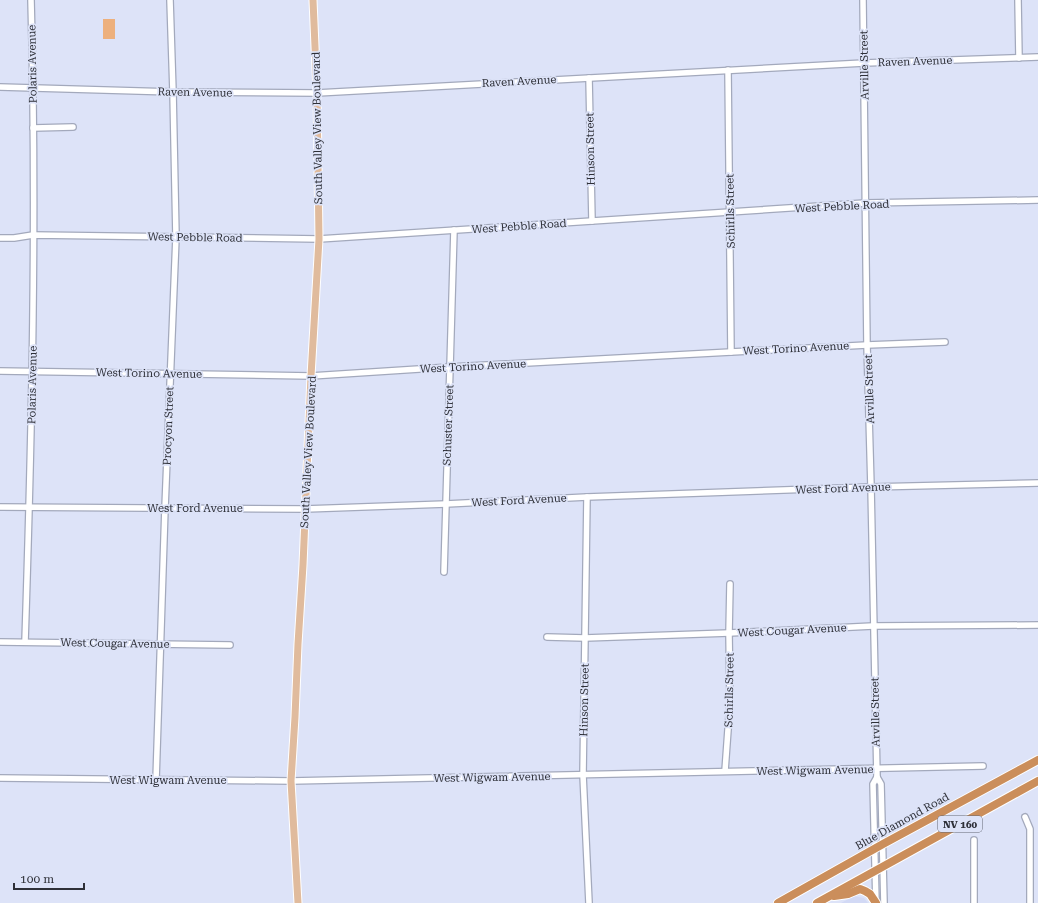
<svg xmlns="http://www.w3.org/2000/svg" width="1038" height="903" viewBox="0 0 1038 903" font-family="'Roboto Serif',serif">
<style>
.built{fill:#d2d9f5}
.green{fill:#edb07d}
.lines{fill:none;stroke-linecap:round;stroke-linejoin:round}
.minor-casing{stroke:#a3a9bc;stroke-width:8}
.major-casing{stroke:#fff;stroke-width:9}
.highway-casing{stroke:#fff;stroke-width:10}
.minor{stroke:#fff;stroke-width:5.5}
.major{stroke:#e0bb9d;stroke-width:7}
.highway{stroke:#cb8e5b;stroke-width:8}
.labels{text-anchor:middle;stroke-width:3.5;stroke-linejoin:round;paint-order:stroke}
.shield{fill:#dde3f8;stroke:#626672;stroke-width:1}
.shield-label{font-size:10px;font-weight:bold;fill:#2e3038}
.street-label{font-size:11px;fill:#2e3038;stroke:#dde3f8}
</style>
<rect width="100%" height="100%" fill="#dde3f8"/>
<!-- built -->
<polygon class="built" points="854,896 864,898 868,903 841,903"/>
<!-- green -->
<rect class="green" x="103" y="19" width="12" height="20"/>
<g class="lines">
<!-- minor casing -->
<g class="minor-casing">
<g id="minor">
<polyline points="863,0 867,345 871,487 877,777 873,784 876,903"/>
<polyline points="1018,0 1019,58"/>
<polyline points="728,70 731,352"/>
<polyline points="589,78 592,221"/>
<polyline points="0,87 173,92 317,93 864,63 1038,57"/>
<polyline points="33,128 73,127"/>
<polyline points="0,238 14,238 33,235 319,239 865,203 1038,200"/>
<polyline points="0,371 311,376 450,367 731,352 867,345 945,342"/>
<polyline points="587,497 583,775 589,903"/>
<polyline points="0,507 305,509 446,504 587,497 871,487 1038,483"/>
<polyline points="444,572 454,230"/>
<polyline points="547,637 585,638 729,633 873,626 1038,625"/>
<polyline points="0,642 230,645"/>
<path d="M25,642c7,-214 12,-428 6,-642"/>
<polyline points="725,771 730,702 729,633 730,584"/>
<polyline points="877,777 881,784 884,903"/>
<polyline points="0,778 291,781 983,766"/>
<polyline points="156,780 165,508 176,237 173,92 170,0"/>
<polyline points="1025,817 1030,829 1030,903"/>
<polyline points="974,903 974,840"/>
</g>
</g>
<!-- major casing -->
<g class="major-casing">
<polyline id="major" points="298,903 291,781 295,717 298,644 303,565 311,376 319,239 317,93 313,0"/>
</g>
<!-- highway casing -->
<g class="highway-casing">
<g id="highway">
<polyline points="834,896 848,894 860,889 865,891 870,894 876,903"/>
<polyline points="778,903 883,844 1038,760"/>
<polyline points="817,903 1038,781"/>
</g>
</g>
<!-- minor -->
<use href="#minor" class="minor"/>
<!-- major -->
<use href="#major" class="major"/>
<!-- highway -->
<use href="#highway" class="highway"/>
</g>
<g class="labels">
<!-- shield labels -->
<rect class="shield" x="938" y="816" width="44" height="16" rx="3"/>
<g class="shield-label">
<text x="960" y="828">NV 160</text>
</g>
<!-- street labels -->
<g class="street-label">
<text transform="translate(915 61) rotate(-2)" y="4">Raven Avenue</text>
<text transform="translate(32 64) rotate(-91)" y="4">Polaris Avenue</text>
<text transform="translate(864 65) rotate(-91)" y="4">Arville Street</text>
<text transform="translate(519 81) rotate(-3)" y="4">Raven Avenue</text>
<text transform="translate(195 92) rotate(1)" y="4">Raven Avenue</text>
<text transform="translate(317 128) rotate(-91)" y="4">South Valley View Boulevard</text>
<text transform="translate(590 149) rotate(-91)" y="4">Hinson Street</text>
<text transform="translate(842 206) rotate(-3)" y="4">West Pebble Road</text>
<text transform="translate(730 211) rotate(-91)" y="4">Schirlls Street</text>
<text transform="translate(519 226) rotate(-4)" y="4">West Pebble Road</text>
<text transform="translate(195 237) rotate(1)" y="4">West Pebble Road</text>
<text transform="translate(796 348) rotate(-3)" y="4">West Torino Avenue</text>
<text transform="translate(473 366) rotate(-3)" y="4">West Torino Avenue</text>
<text transform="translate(149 373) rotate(1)" y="4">West Torino Avenue</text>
<text transform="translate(32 385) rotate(-89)" y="4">Polaris Avenue</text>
<text transform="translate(869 389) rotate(-92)" y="4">Arville Street</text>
<text transform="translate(448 425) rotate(-88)" y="4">Schuster Street</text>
<text transform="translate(168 426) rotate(-88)" y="4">Procyon Street</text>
<text transform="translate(308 452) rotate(-87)" y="4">South Valley View Boulevard</text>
<text transform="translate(843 488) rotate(-2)" y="4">West Ford Avenue</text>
<text transform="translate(519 500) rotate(-3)" y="4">West Ford Avenue</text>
<text x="195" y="512">West Ford Avenue</text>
<text transform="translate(792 630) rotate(-3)" y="4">West Cougar Avenue</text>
<text transform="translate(115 643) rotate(1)" y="4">West Cougar Avenue</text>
<text transform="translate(729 690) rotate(-89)" y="4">Schirlls Street</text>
<text transform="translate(584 700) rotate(-89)" y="4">Hinson Street</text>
<text transform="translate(875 712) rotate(-91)" y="4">Arville Street</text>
<text transform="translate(815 770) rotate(-1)" y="4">West Wigwam Avenue</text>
<text transform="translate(492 777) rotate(-1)" y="4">West Wigwam Avenue</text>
<text x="168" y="784">West Wigwam Avenue</text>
<text transform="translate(902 821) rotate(-29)" y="4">Blue Diamond Road</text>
</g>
</g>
<!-- scale -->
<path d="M14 883v6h70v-6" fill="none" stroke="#2e3038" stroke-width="2"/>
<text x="20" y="883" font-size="12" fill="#2e3038" stroke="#dde3f8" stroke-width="3" paint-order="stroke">100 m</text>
</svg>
